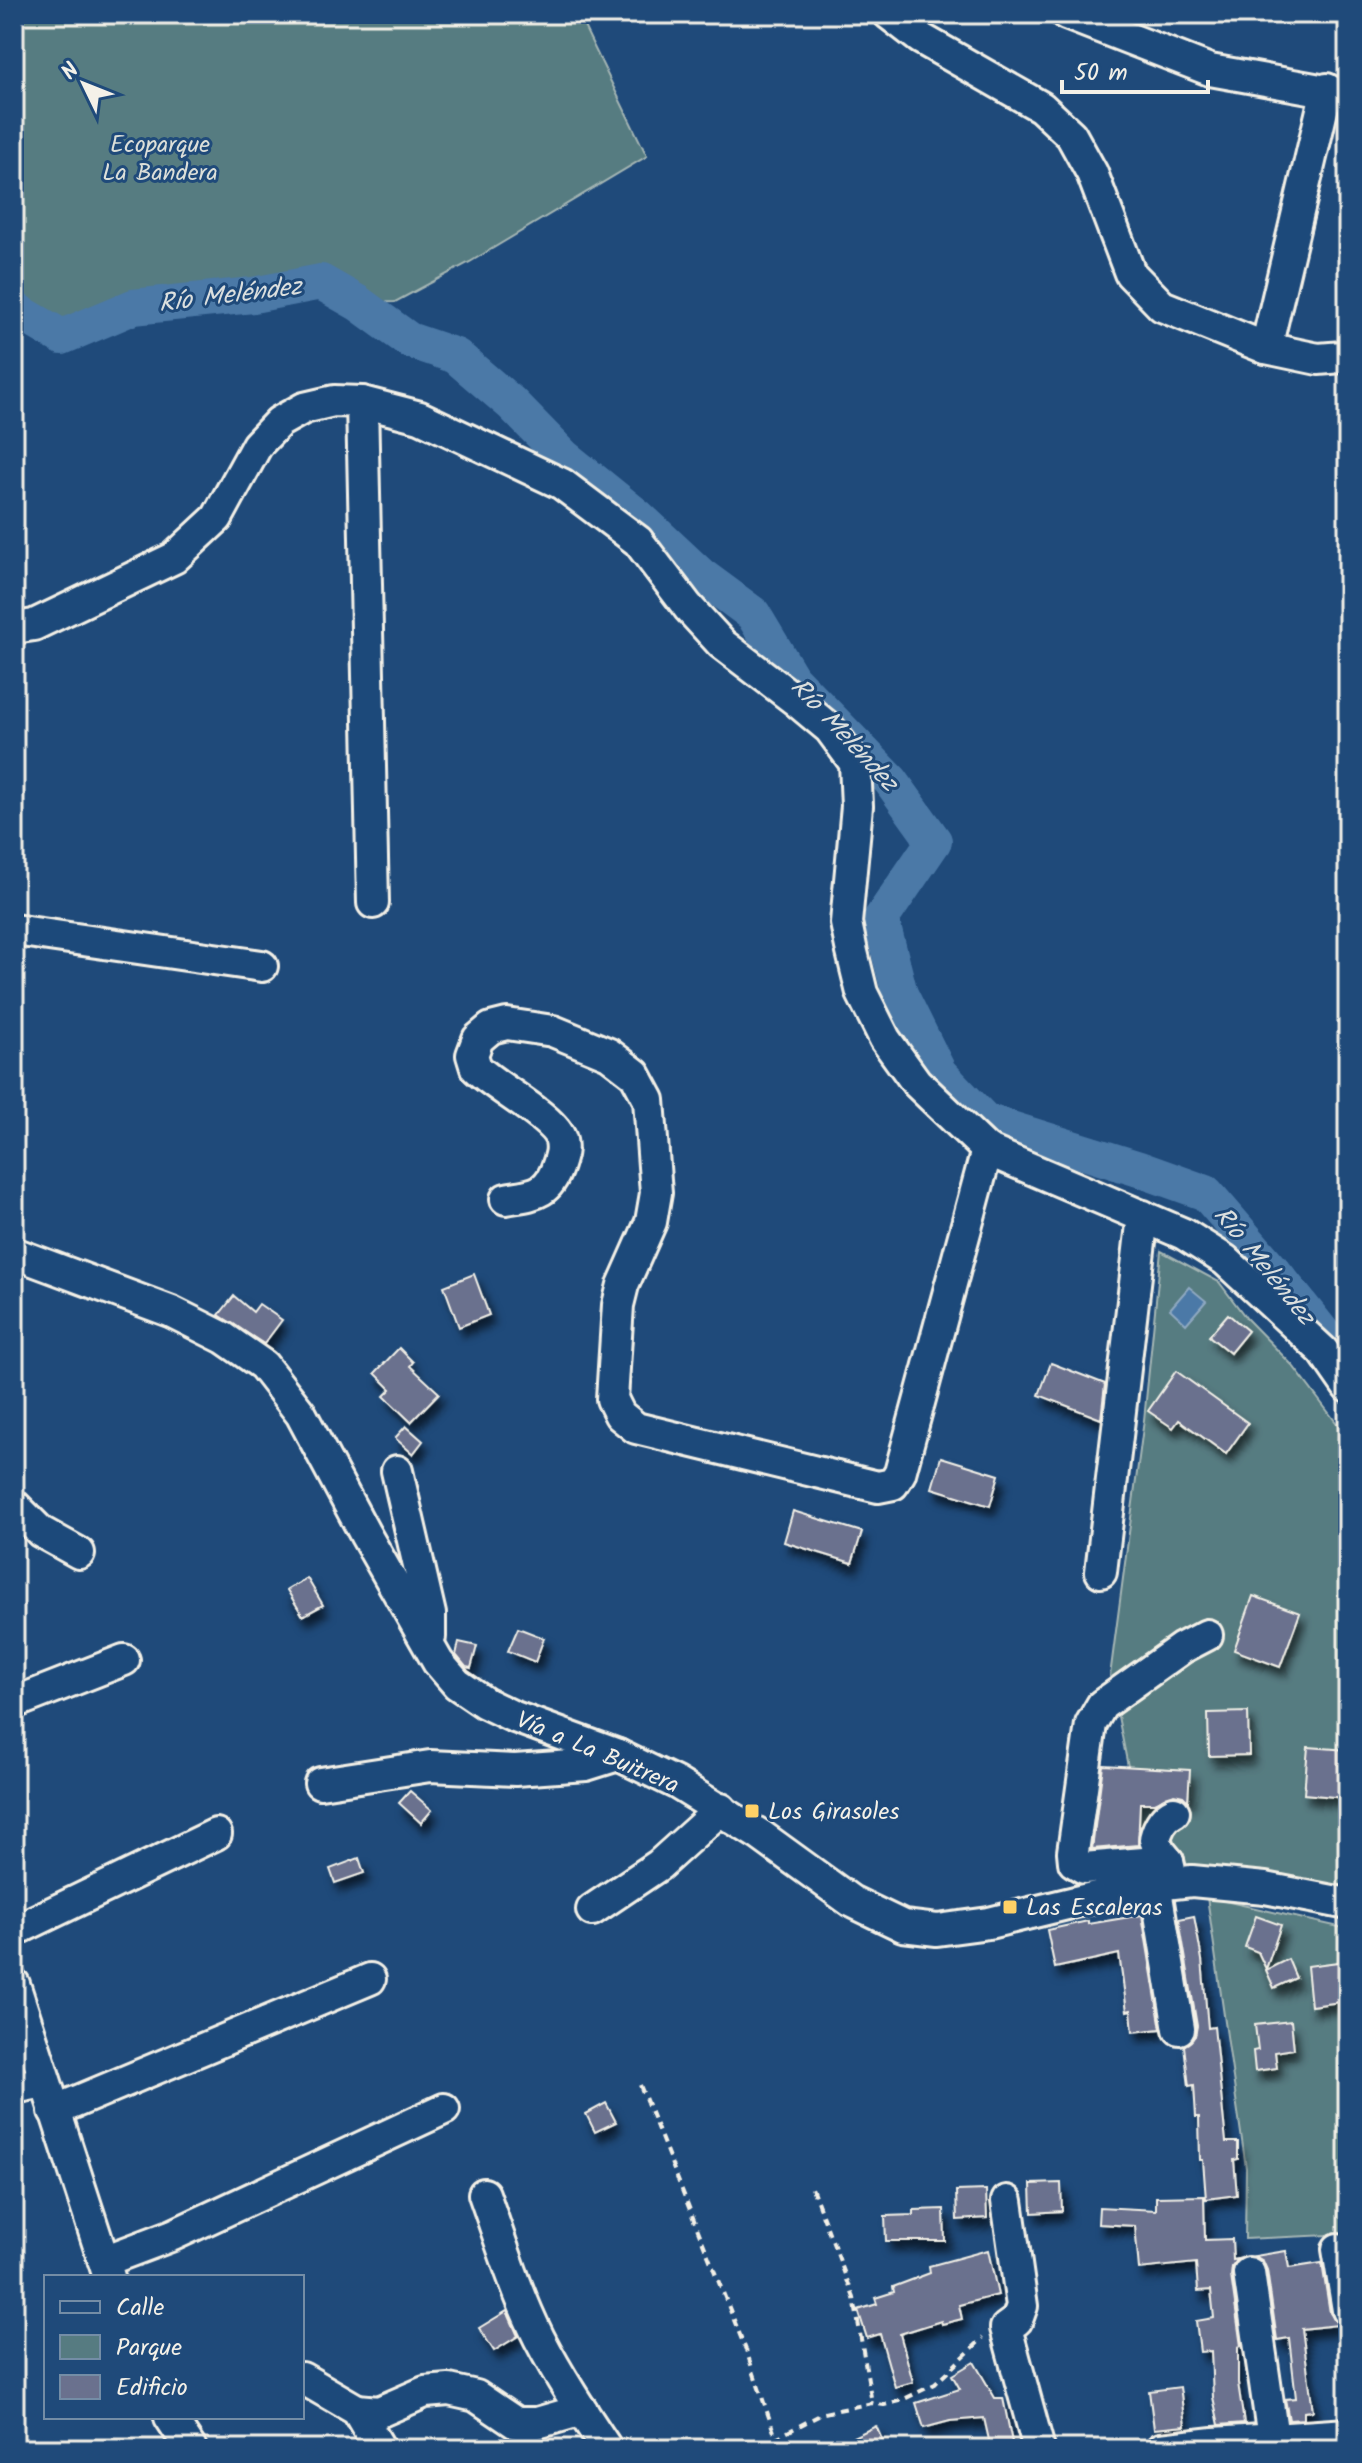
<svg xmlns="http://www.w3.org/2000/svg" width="1362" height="2463" viewBox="0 0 1362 2463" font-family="Kalam,sans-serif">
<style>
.green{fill:#567b81;stroke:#a5b6b4;stroke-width:2}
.water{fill:#4b79a7;stroke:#8fa9c1;stroke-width:2}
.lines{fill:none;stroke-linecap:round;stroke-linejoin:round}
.river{stroke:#4b79a7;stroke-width:36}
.building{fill:#6a718e;stroke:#f4f1e8;stroke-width:2;filter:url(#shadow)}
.minor-casing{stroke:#f4f1e8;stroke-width:36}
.path{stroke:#f4f1e8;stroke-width:4;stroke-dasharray:8 6;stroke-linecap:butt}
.minor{stroke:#1f4a7a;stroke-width:30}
.poi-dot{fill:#ffd166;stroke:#1f4a7a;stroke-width:3}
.labels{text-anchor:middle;stroke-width:6;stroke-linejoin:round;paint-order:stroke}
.park-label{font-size:24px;fill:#dcdfd9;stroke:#1f4a7a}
.street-label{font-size:24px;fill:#f4f1e8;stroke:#1f4a7a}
.poi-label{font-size:24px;fill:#f4f1e8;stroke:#1f4a7a;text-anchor:start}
.water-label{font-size:26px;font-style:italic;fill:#dbdfde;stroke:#1f4a7a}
</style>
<defs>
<filter id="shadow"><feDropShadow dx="5" dy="9" stdDeviation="4" flood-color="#0009"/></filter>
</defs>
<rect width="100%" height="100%" fill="#1f4a7a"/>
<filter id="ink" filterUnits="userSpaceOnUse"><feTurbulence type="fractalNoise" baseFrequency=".0125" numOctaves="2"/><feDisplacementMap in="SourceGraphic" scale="16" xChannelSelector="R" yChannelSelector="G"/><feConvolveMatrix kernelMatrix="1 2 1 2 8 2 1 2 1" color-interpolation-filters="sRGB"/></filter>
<g filter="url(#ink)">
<!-- green -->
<g class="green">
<polygon points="14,14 578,14 647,156 470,262 395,302 358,303 320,282 253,295 133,307 62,337 14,309"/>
<polygon points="1161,1251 1219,1282 1247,1319 1293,1366 1348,1438 1348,1891 1238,1868 1148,1867 1110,1676 1144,1420"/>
<polygon points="1207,1897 1348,1929 1348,2340 1329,2235 1245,2239 1246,2168"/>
</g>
<!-- water -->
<polygon class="water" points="1189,1287 1206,1301 1186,1324 1170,1309"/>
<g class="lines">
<!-- river -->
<polyline class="river" points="14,309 62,337 133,307 253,295 321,282 358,303 409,340 456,356 511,403 564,457 637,516 700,575 753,614 792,679 891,781 934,841 881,919 900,994 939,1073 985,1121 1139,1169 1206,1193 1274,1272 1333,1346 1344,1364"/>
</g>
<!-- building -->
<g class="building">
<polygon points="474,1274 489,1315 459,1327 444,1286"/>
<polygon points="234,1296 253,1312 259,1304 282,1320 264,1344 219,1315"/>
<polygon points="1228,1314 1248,1331 1230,1353 1209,1336"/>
<polygon points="399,1348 413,1362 410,1366 439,1393 411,1422 384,1396 391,1389 375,1373"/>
<polygon points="1051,1363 1105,1384 1101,1419 1039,1395"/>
<polygon points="1176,1371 1248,1423 1226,1454 1179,1420 1173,1428 1148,1411"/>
<polygon points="406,1426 423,1441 413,1454 395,1438"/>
<polygon points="941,1457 999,1475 990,1506 932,1488"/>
<polygon points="793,1511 862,1532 852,1563 784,1542"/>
<polygon points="307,1578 323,1605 303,1616 287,1590"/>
<polygon points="1253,1596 1300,1613 1280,1667 1234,1650"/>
<polygon points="518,1628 544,1638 535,1662 508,1651"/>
<polygon points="459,1642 477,1646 471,1668 466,1667 456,1655"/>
<polygon points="1248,1712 1249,1755 1209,1756 1208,1713"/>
<polygon points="1308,1747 1348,1750 1344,1798 1304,1794"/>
<polygon points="1103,1765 1190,1770 1188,1801 1183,1796 1174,1794 1155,1803 1140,1803 1138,1845 1092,1849"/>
<polygon points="410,1791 432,1810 421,1823 399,1803"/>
<polygon points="359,1858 364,1873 335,1883 330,1869"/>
<polygon points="1142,1915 1161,2029 1133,2032 1131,2010 1127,2011 1119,1954 1055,1968 1047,1930 1088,1921 1088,1924"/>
<polygon points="1194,1916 1202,1960 1208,2028 1214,2027 1226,2142 1238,2142 1238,2159 1234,2160 1237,2195 1206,2199 1203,2160 1200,2160 1199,2117 1196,2117 1194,2085 1189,2086 1184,2046 1195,2036 1197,2026 1179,1919"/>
<polygon points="1256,1916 1281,1925 1266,1969 1258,1952 1245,1947"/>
<polygon points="1288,1959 1296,1978 1274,1988 1266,1970"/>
<polygon points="1346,1961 1348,2001 1311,2006 1307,1966"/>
<polygon points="1291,2021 1294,2049 1275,2052 1277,2068 1255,2071 1253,2051 1258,2050 1255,2025"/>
<polygon points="606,2103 616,2122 595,2132 586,2114"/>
<polygon points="1061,2183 1062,2211 1032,2213 1031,2184"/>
<polygon points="986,2190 987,2218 957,2220 956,2191"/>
<polygon points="1204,2196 1205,2240 1232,2239 1233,2260 1238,2259 1232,2267 1231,2276 1241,2346 1238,2347 1238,2383 1244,2423 1219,2425 1213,2397 1211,2351 1200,2352 1196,2321 1214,2318 1211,2290 1198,2291 1196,2263 1139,2269 1135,2226 1098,2224 1099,2207 1156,2210 1156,2197"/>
<polygon points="944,2209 945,2241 886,2241 885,2216 914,2215 914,2210"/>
<polygon points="988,2250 998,2295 959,2305 962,2319 942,2324 941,2321 900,2334 913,2382 895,2387 880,2334 867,2338 858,2310 877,2304 875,2298 894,2292 893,2287 930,2273 929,2266"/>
<polygon points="1286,2251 1289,2268 1322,2263 1330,2313 1338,2325 1302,2329 1313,2411 1304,2412 1304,2419 1289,2420 1285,2399 1296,2398 1289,2338 1277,2340 1267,2270 1263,2261 1255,2256"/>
<polygon points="507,2311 518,2336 494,2351 479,2328"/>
<polygon points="974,2362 995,2398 1003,2398 1013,2447 991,2449 984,2418 950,2421 924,2428 916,2403 960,2389 952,2375"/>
<polygon points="1180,2387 1185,2426 1154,2429 1149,2391"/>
<polygon points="876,2426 884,2444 875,2449 828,2449"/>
</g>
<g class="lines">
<!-- minor casing -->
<g class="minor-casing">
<g id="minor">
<polyline points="889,14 920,38 1041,107 1071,135 1092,173 1130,273 1162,306 1266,348 1318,359 1343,357 1348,353"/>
<polyline points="1066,14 1210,70 1348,95"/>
<polyline points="1266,348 1327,89"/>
<polyline points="362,402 373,903"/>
<polyline points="14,628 34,625 174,558 217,518 257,445 279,422 304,408 334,401 362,402 420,417 562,484 638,541 688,607 722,644 794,699 830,729 855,763 857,806 846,923 852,952 862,993 885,1039 916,1082 987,1150 1184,1234 1225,1260 1323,1351 1348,1387"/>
<polyline points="14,930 262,966"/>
<path d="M506,1199c28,-5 42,-4 52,-34 3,-9 5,-15 3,-25 -6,-22 -66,-53 -85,-72l-4,-13 6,-16 13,-11 16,-4 46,7 56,23 26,20 14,26 7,93 -5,29 -28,63 -5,20 -6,94 8,16 16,13 242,59 15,-3 7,-11 87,-323"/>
<polyline points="14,1253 172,1312 224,1338 263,1365 301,1414 365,1534 438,1662 457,1684 485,1703 512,1716 618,1755 676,1783 760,1835 851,1901 903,1926 937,1930 989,1923 1137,1887 1192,1881 1265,1888 1348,1904"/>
<polyline points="397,1471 430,1614 430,1637"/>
<polyline points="14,1505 41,1532 79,1553"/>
<polyline points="1101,1572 1143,1216"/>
<polyline points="14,1703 124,1660"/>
<polyline points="320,1783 430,1766 515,1770 586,1765 618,1755"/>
<path d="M1168,1861l-9,-11 -4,-11c3,-12 8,-22 19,-27"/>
<polyline points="1173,1882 1168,1861 1084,1868 1074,1862 1073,1852 1091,1724 1102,1705 1182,1648 1207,1635"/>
<polyline points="1155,1884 1179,2029"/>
<polyline points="592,1910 659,1865 721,1809"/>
<polyline points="14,1931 216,1834"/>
<polyline points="14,1984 109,2277"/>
<polyline points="14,2088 44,2082"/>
<polyline points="54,2111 370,1979"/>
<path d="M484,2194c17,48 32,98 55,144 20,39 44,75 68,111"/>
<polyline points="1007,2201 1022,2306 1017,2320 1006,2328 1039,2449"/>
<polyline points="1338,2249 1348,2310"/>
<polyline points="104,2261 173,2235 444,2109"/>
<polyline points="1249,2273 1273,2438"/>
<polyline points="302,2378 357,2410 380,2449"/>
<polyline points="357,2410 379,2412 425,2392 449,2390 476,2396 516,2423 537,2423 582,2410"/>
<polyline points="170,2417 191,2449"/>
<polyline points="1161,2449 1214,2443 1348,2434"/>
</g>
</g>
<!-- path -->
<g class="path">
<polyline points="640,2085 746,2350 776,2438"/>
<polyline points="812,2188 854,2298 872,2403"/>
<polyline points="765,2449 776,2438 824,2413 872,2403 884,2405 900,2401 935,2384 983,2338"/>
</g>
<!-- minor -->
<use href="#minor" class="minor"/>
</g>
</g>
<!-- markers -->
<g class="poi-dot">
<rect x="744" y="1803" width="16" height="16" rx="4"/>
<rect x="1002" y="1899" width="16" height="16" rx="4"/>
</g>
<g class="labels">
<!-- park labels -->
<g class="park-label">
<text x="160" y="152">Ecoparque<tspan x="160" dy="28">La Bandera</tspan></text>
</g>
<!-- street labels -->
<g class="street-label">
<text transform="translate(598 1752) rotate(23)" y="8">Vía a La Buitrera</text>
</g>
<!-- poi labels -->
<g class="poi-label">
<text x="768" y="1819">Los Girasoles</text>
<text x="1026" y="1915">Las Escaleras</text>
</g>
<!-- water labels -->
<g class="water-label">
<text transform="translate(230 294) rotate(-7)" y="9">Río Meléndez</text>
<text transform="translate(845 734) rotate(47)" y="9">Río Meléndez</text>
<text transform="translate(1265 1265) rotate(51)" y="9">Río Meléndez</text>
</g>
</g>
<!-- margin -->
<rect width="1362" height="2463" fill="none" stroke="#1f4a7a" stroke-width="48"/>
<rect x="24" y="24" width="1314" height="2415" fill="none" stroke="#f4f1e8" stroke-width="3" filter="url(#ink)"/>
<!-- legend -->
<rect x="44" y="2275" width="260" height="144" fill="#1f4a7a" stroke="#748da6" stroke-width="2"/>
<rect x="60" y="2301" width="40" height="12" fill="#1f4a7a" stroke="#748da6" stroke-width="2"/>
<text x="116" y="2315" font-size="24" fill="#f4f1e8">Calle</text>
<rect x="60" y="2335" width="40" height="24" fill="#567b81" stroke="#748da6" stroke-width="2"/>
<text x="116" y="2355" font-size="24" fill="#f4f1e8">Parque</text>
<rect x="60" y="2375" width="40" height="24" fill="#6a718e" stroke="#748da6" stroke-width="2"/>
<text x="116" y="2395" font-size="24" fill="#f4f1e8">Edificio</text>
<!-- north arrow -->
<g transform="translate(84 84) rotate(313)" stroke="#1f4a7a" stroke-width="6" paint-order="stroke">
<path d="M0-6L14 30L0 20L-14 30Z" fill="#f4f1e8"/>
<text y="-12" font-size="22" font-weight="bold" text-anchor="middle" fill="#f4f1e8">N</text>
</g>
<!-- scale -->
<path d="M1062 80v12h146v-12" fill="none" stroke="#f4f1e8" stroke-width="4"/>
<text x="1074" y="80" font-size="24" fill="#f4f1e8" stroke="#1f4a7a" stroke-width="6" paint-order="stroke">50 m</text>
</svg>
